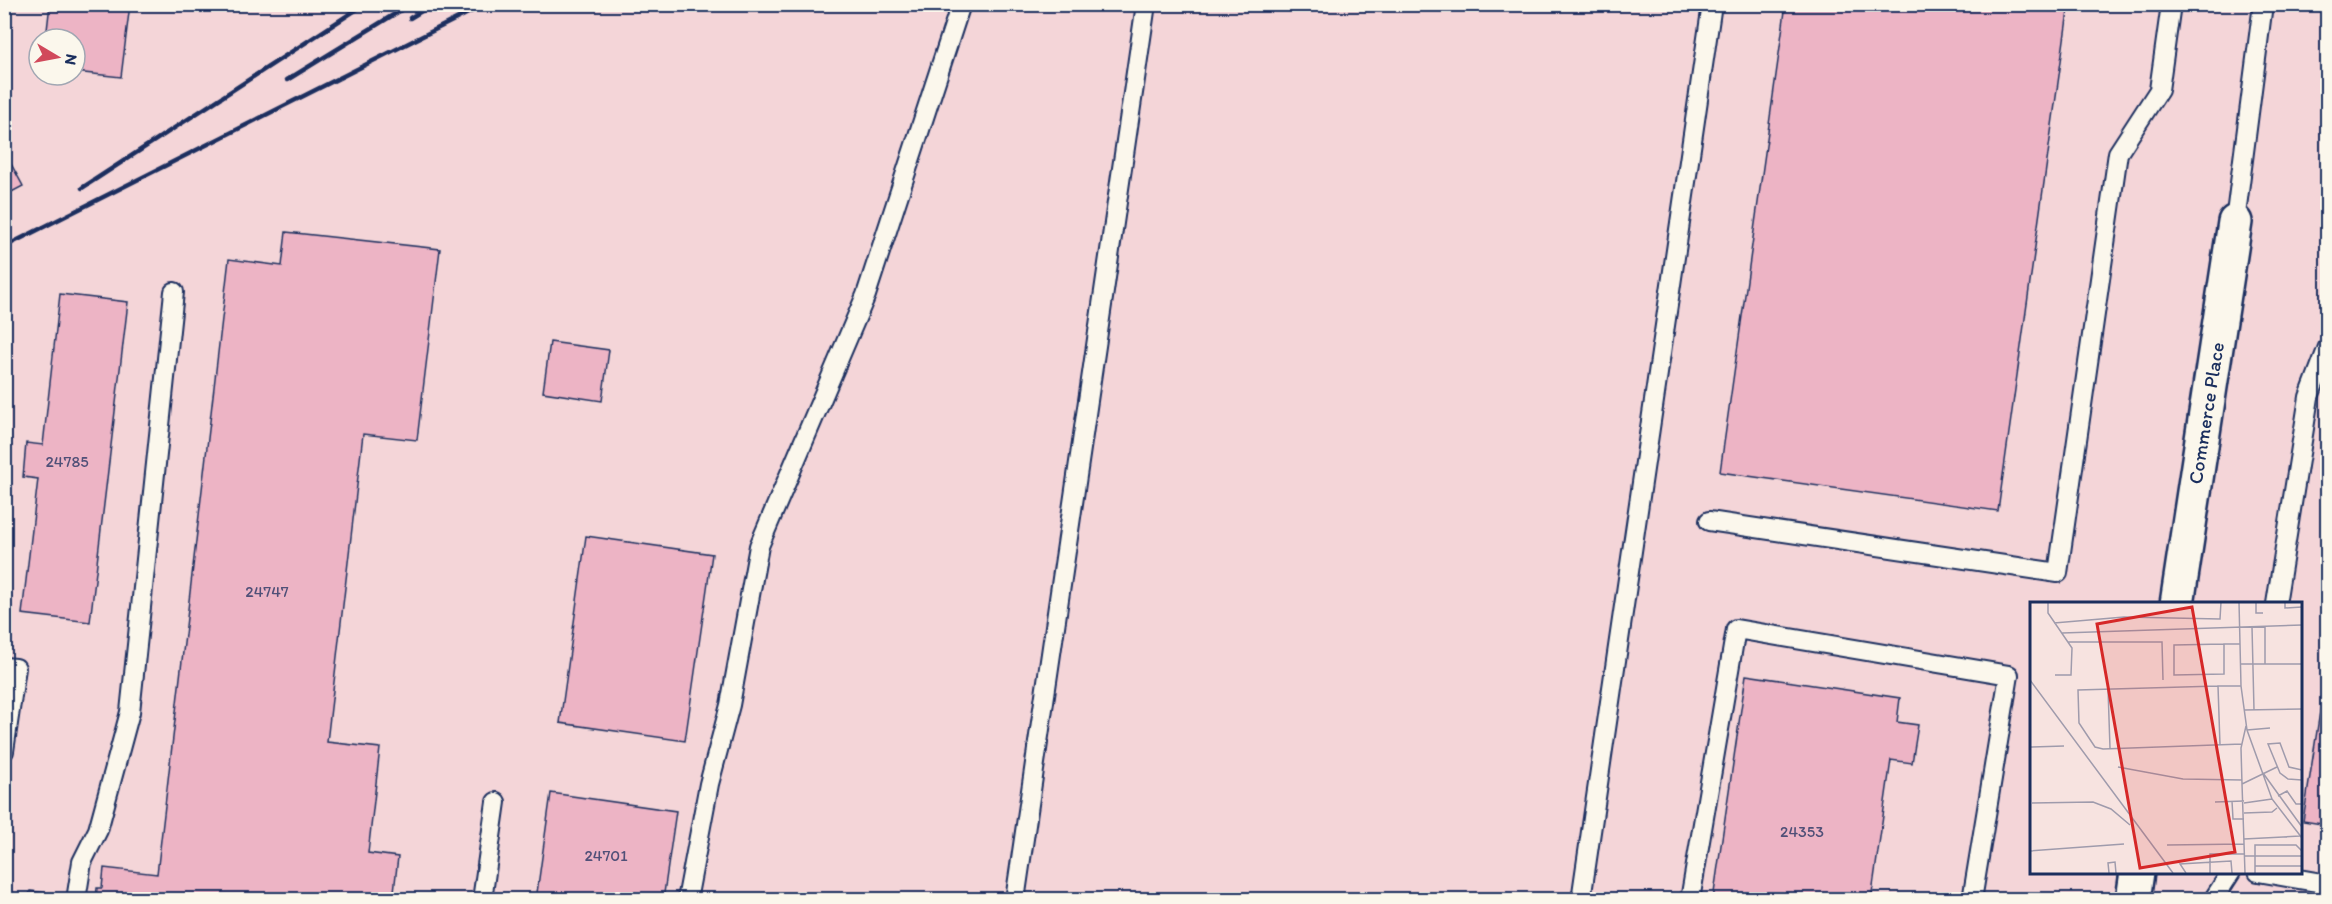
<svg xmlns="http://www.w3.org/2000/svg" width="2332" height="904" viewBox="0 0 2332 904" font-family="Itim,sans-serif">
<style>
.built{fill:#f4d5d8;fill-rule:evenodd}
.building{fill:#edb4c5;stroke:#1b2f5e;stroke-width:1.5}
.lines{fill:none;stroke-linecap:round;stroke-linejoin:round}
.lane-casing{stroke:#1b2f5e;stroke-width:22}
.street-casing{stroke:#1b2f5e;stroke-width:38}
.lane{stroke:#fbf7ec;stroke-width:18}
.street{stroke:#fbf7ec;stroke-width:33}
.rail{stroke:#1b2f5e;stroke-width:4.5}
.labels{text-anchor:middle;stroke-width:4.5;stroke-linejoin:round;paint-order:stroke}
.number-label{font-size:16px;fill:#505078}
.street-label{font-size:20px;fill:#1b2f5e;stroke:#fbf7ec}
.inset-road{fill:none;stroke:#9f9bac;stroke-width:1.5}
.view{fill:#d62828;fill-opacity:0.15;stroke:#d62828;stroke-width:3}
.inset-edge{fill:none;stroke:#1b2f5e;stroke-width:3}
</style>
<rect width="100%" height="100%" fill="#f7e3e0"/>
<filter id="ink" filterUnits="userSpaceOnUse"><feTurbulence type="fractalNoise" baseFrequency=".0167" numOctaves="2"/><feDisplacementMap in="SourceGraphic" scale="12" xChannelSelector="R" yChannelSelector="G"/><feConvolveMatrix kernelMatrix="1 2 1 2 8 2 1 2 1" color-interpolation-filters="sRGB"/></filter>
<g filter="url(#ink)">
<!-- built -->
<path class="built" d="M5,5h2322v894h-2322zM39,39h36v36h-36zM2032,604h268v268h-268z"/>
<!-- building -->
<g class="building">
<polygon points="50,4 130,4 121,77 75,72 75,39 46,39"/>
<polygon points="1786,4 2069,4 1998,511 1720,472"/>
<polygon points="4,151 23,186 4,196"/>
<polygon points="286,232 440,249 417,440 363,434 327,742 380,748 368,853 398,857 393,900 316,900 268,894 267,900 96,900 97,888 102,888 104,868 157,874 229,259 282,266"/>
<polygon points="60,294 128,302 90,622 22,614 38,479 23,477 26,443 43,445"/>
<polygon points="550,342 609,350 602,401 543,392"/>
<polygon points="586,536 712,554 685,741 560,723"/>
<polygon points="2328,660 2328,825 2303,821"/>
<polygon points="1746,675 1900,698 1897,722 1918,725 1912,763 1891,760 1871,900 1713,900"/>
<polygon points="551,793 676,811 663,900 536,900"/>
<polygon points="30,891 46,893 46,900 28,900"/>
</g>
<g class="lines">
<!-- lane casing -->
<g class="lane-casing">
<g id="lane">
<polyline points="2235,222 2263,4"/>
<polyline points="1709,521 2058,573 2118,153 2159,90 2171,4"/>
<polyline points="2276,604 2309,397 2328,347"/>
<polyline points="4,667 16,668 4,751"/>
<polyline points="2258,872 2328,884"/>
<polyline points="76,900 82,862 98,830 130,712 174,292"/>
<polyline points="482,900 496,802"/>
<polyline points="687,900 709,784 730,705 759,546 866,295 961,4"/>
<polyline points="1015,900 1146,4"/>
<polyline points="1581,900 1712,4"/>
<polyline points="1690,900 1736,629 2009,675 1972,900"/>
<polyline points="2213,900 2231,872"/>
</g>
</g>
<!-- street casing -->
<g class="street-casing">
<g id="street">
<polyline points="2177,604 2235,222"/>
<polyline points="2133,900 2137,872"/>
</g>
</g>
<!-- lane -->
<use href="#lane" class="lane"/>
<!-- street -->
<use href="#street" class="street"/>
<!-- rail -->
<g class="rail">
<polyline points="410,18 433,4"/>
<polyline points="287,80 411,4"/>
<polyline points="82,188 365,4"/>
<polyline points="4,247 486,4"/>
</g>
</g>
</g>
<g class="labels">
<!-- number labels -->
<g class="number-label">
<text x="67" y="467">24785</text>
<text x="267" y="597">24747</text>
<text x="1802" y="837">24353</text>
<text x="606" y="861">24701</text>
</g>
<!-- street labels -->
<g class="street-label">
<text transform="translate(2206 413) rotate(-81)" y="7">Commerce Place</text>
</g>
</g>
<!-- overview -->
<g transform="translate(2030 602)">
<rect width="272" height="272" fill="#f7e3e0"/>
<path class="inset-road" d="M18,0v11l24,35 -1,27h-16M209,0l2,84 6,44 25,69 30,39M226,0v11h7M255,0v6l17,-1M24,21l70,-6 96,2 1,-17M222,25l2,83M32,31l240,-8M38,40h94l1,38M194,42l-50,1v30l50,-1v-30h16M210,62h62M235,62v-38M0,78l143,193M188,84l-140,4 1,33 16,24 8,2 139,-5M78,87l2,59M214,108l58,-1M217,128l23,-2M190,143l-2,-59h23M0,145l34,-1M88,165l65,12 59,1M272,168l-13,-3 -9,-24 -12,1 12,29 8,6 14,1M233,171l39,54M212,182l-1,-36 5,-22M248,194l9,-5 9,13h6M202,199l1,18h11M185,200l29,-1M2,201l61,-1 18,7 19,16M214,201l28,-4M214,211l28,-1 5,-4M214,237l56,-3M137,243l77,-1M0,249l94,-7M215,254h57M225,264h47M79,271l-1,-10 7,-1 1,11M156,271l-6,-9 51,-3 1,12M180,271v-19h35M215,271l-3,-89 35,-17M225,271v-28h41l6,6"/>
<path class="view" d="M162,5l43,245 -95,16 -43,-244z"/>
<rect width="272" height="272" class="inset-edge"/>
</g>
<!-- margin -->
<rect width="2332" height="904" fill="none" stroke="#fbf7ec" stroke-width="24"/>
<rect x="12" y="12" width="2308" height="880" fill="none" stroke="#1b2f5e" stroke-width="2" filter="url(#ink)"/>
<!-- north arrow -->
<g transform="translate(57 57) rotate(100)"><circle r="28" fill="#fbf7ec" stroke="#a1a7b3" stroke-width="1.5"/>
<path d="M0-4.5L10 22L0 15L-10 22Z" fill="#d1495b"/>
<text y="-9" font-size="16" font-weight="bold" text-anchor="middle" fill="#1b2f5e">N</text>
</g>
</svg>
